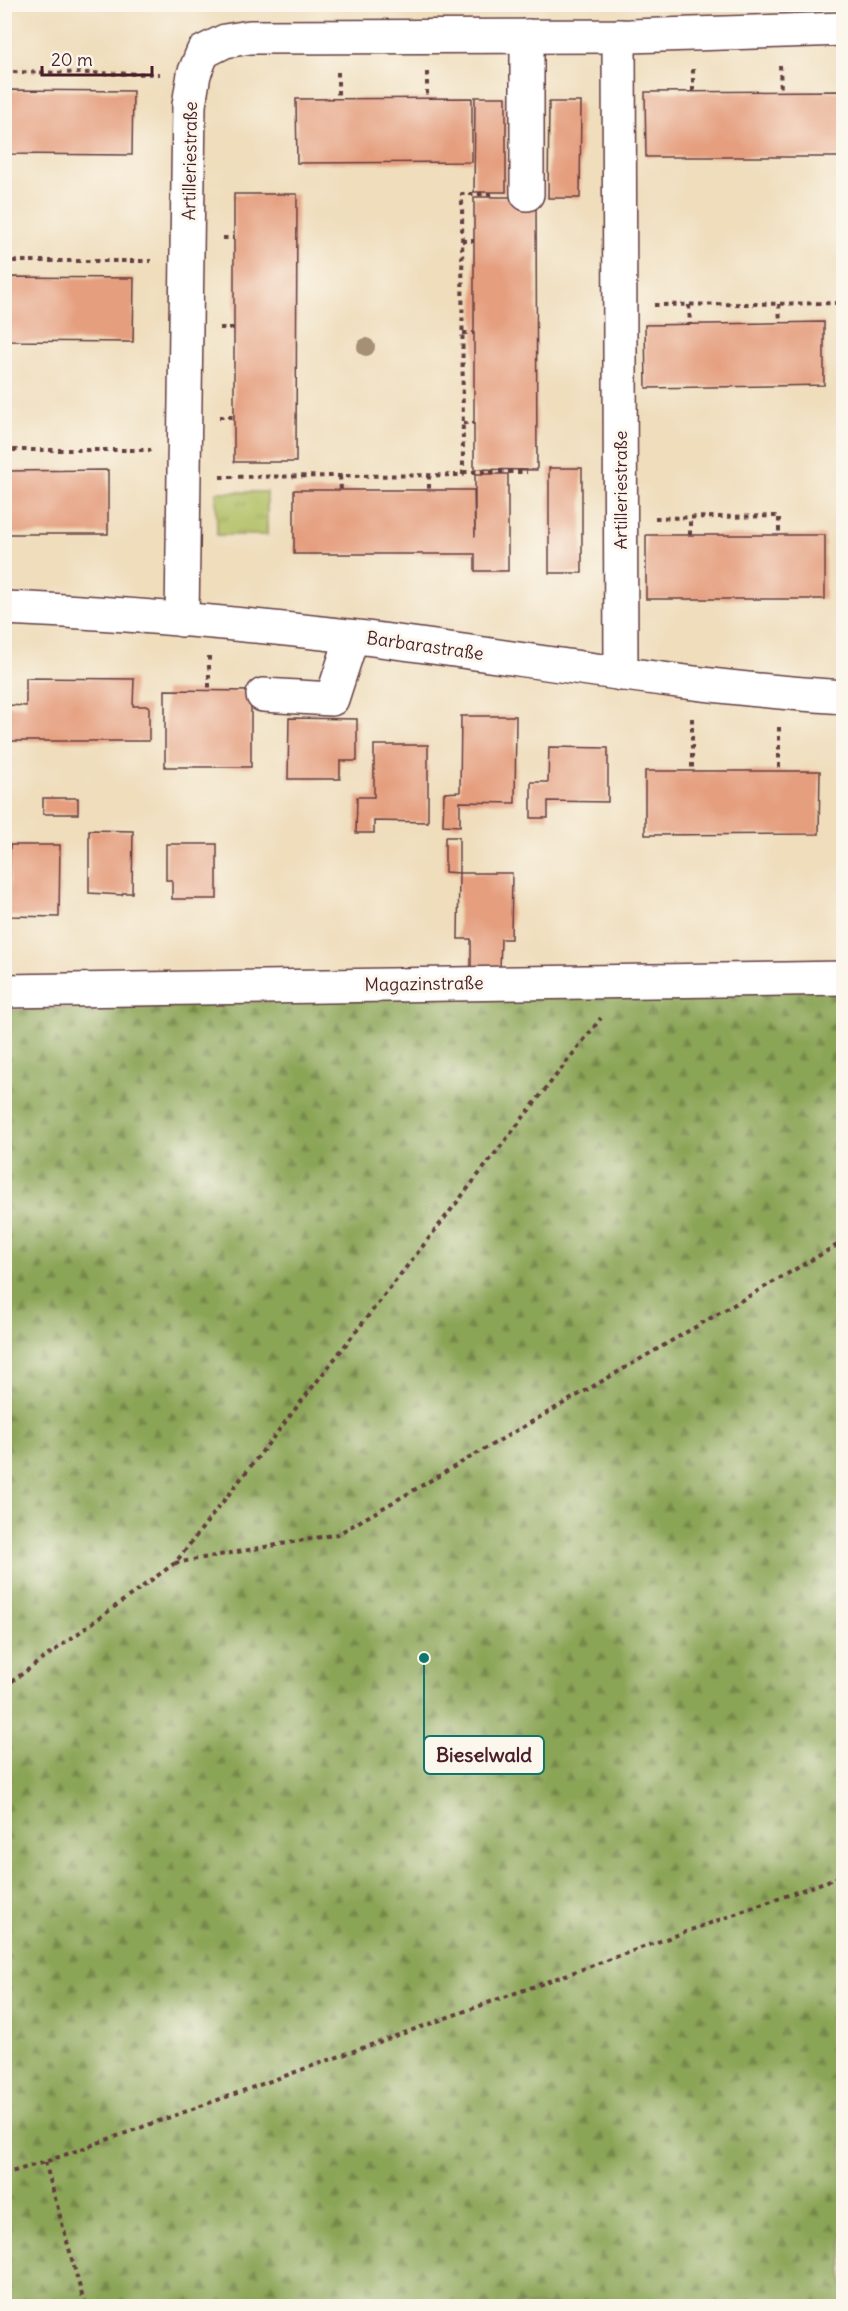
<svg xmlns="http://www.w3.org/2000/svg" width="848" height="2311" viewBox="0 0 848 2311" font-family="Delius,sans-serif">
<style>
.forest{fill:url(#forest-firs);stroke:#6a6241;stroke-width:1.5}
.park{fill:url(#park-tufts);stroke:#7c6e46;stroke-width:1.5}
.building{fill:#e59f7f}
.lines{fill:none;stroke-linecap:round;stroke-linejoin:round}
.minor-casing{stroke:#633c41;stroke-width:36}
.path{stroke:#633c41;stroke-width:4;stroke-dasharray:4.5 4.5;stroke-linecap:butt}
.minor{stroke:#fff;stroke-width:33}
.tree{fill:#a58f75}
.labels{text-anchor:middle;stroke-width:6;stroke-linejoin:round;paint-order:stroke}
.street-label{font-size:18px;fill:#4a1f2b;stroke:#fbf7ec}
.leader{fill:none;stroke:#0f766e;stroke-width:2}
.callout-dot{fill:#0f766e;stroke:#fbf7ec;stroke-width:2}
.callout{fill:#fbf7ec;stroke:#0f766e;stroke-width:2}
.callout-label{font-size:20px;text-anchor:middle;font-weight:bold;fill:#4a1f2b}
</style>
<defs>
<pattern id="forest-firs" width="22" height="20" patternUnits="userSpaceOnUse" patternTransform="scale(1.5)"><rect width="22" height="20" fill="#8ba557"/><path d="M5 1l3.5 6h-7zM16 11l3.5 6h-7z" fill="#748648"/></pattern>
<pattern id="park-tufts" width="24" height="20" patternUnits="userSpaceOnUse" patternTransform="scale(1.5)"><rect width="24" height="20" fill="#afbe61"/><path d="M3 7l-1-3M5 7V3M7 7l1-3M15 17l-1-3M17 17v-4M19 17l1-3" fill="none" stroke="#909a50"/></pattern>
</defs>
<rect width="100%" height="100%" fill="#fbf7ec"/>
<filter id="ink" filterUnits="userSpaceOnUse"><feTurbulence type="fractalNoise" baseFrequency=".0167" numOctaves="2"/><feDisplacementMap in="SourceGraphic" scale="12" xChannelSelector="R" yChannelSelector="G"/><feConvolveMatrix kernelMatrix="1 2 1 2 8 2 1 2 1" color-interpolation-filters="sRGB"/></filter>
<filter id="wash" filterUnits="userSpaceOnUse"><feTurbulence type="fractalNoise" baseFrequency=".008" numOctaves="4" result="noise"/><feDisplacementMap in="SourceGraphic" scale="24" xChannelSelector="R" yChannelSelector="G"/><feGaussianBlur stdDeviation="1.35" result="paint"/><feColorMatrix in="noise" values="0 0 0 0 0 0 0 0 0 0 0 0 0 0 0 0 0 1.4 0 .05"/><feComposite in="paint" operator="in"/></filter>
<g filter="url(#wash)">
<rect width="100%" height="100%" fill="#efddbc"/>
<!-- forest -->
<polygon class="forest" points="843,987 843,2306 5,2306 4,1010 471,994"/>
<!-- park -->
<polygon class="park" points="216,492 267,492 267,535 217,535"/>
<g id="blocks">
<!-- building -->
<g class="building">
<polygon points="4,90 133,91 132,155 4,154"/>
<polygon points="843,91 843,157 646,157 645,92"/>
<polygon points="475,97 506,97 506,192 474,192"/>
<polygon points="472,98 472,162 297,163 296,99"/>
<polygon points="549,102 581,102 580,198 548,198"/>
<polygon points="234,194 297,194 296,462 234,462"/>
<polygon points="474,197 536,197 537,470 474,469"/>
<polygon points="4,277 134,278 133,342 4,341"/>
<polygon points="824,322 824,385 646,388 645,325"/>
<rect x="549" y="468" width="33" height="105"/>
<polygon points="108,470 108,534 4,534 4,471"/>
<polygon points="475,474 508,474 508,571 475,571 475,554 294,554 294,490 474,490 475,537"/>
<rect x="646" y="535" width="179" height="64"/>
<polygon points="26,678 134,679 133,706 149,706 149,741 6,741 7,705 26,706"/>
<polygon points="165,690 251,691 251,767 165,767"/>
<polygon points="461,716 516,716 515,803 460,802 460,826 443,825 444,793 460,792"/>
<polygon points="289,718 357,719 357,761 340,761 340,779 288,779"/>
<polygon points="374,745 428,745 428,822 374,821 374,833 356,833 357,797 374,797"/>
<polygon points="549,747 608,748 608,802 548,801 548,818 531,818 531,782 548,782"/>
<polygon points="645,771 820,771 819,834 645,835"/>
<rect x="43" y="798" width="35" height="16"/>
<polygon points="89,830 133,831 132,893 123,893 122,895 89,893"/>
<polygon points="445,837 459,837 459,873 445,872"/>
<polygon points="166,844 217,844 217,899 172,899 172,880 166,880"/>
<polygon points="10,845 60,845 59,917 9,916"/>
<polygon points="459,873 512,873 511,939 501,939 500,969 471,968 471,939 458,939"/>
</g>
</g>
</g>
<g filter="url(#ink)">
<use href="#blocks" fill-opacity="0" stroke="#633c41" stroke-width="1.5"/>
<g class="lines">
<!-- minor casing -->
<g class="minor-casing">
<g id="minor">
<polyline points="619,36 621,674"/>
<polyline points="527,194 527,36"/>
<path d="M4,608c121,5 242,16 362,30 159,20 317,49 478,59"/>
<polyline points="182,620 189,105 194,74 203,52 225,41 250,37 630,36 844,29"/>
<polyline points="263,695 332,699 352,637"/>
<polyline points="4,991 844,978"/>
</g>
</g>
<!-- path -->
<g class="path">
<polyline points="780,65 781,92"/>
<polyline points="693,69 693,92"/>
<polyline points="4,72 160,74"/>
<polyline points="338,72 338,99"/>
<polyline points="427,72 427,98"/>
<polyline points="223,238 234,238"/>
<polyline points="462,241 474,241"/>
<polyline points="4,261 151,261"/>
<polyline points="779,304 780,323"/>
<polyline points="654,305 844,303"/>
<polyline points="689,305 690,324"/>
<polyline points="220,328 234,328"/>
<polyline points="463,333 474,333"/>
<polyline points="219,417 233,417"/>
<polyline points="463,423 474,423"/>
<polyline points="4,450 151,450"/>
<polyline points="463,472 527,472"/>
<polyline points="429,475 429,490"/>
<polyline points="340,476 341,490"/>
<polyline points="220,477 463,475 462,194 492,194"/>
<polyline points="655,518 779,516 779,535"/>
<polyline points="690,535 690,517"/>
<polyline points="209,656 209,691"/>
<polyline points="692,718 692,771"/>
<polyline points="779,727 779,771"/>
<polyline points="175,1563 338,1534 844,1241"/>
<polyline points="4,1687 175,1563 601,1018"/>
<polyline points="45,2162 85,2306"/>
<polyline points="4,2174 45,2162 844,1875"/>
</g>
<!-- minor -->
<use href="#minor" class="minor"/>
</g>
<!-- trees -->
<circle class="tree" cx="366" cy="347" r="9"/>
</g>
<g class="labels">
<!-- street labels -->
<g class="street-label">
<text transform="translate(190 161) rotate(-89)" y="6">Artilleriestraße</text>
<text transform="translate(621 490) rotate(-90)" y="6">Artilleriestraße</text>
<text transform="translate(425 646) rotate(8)" y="6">Barbarastraße</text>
<text transform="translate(424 984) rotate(-1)" y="6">Magazinstraße</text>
</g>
</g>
<!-- callouts -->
<path class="leader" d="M424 1658L424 1755"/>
<circle class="callout-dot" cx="424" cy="1658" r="6"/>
<rect class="callout" x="424" y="1736" width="120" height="38" rx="6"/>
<g class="callout-label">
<text x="484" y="1762">Bieselwald</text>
</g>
<!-- margin -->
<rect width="848" height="2311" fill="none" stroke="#fbf7ec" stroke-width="24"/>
<!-- scale -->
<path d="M42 66v9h110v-9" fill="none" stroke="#4a1f2b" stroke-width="3"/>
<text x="51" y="66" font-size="18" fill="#4a1f2b" stroke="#fbf7ec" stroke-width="4.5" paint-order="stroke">20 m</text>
</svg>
